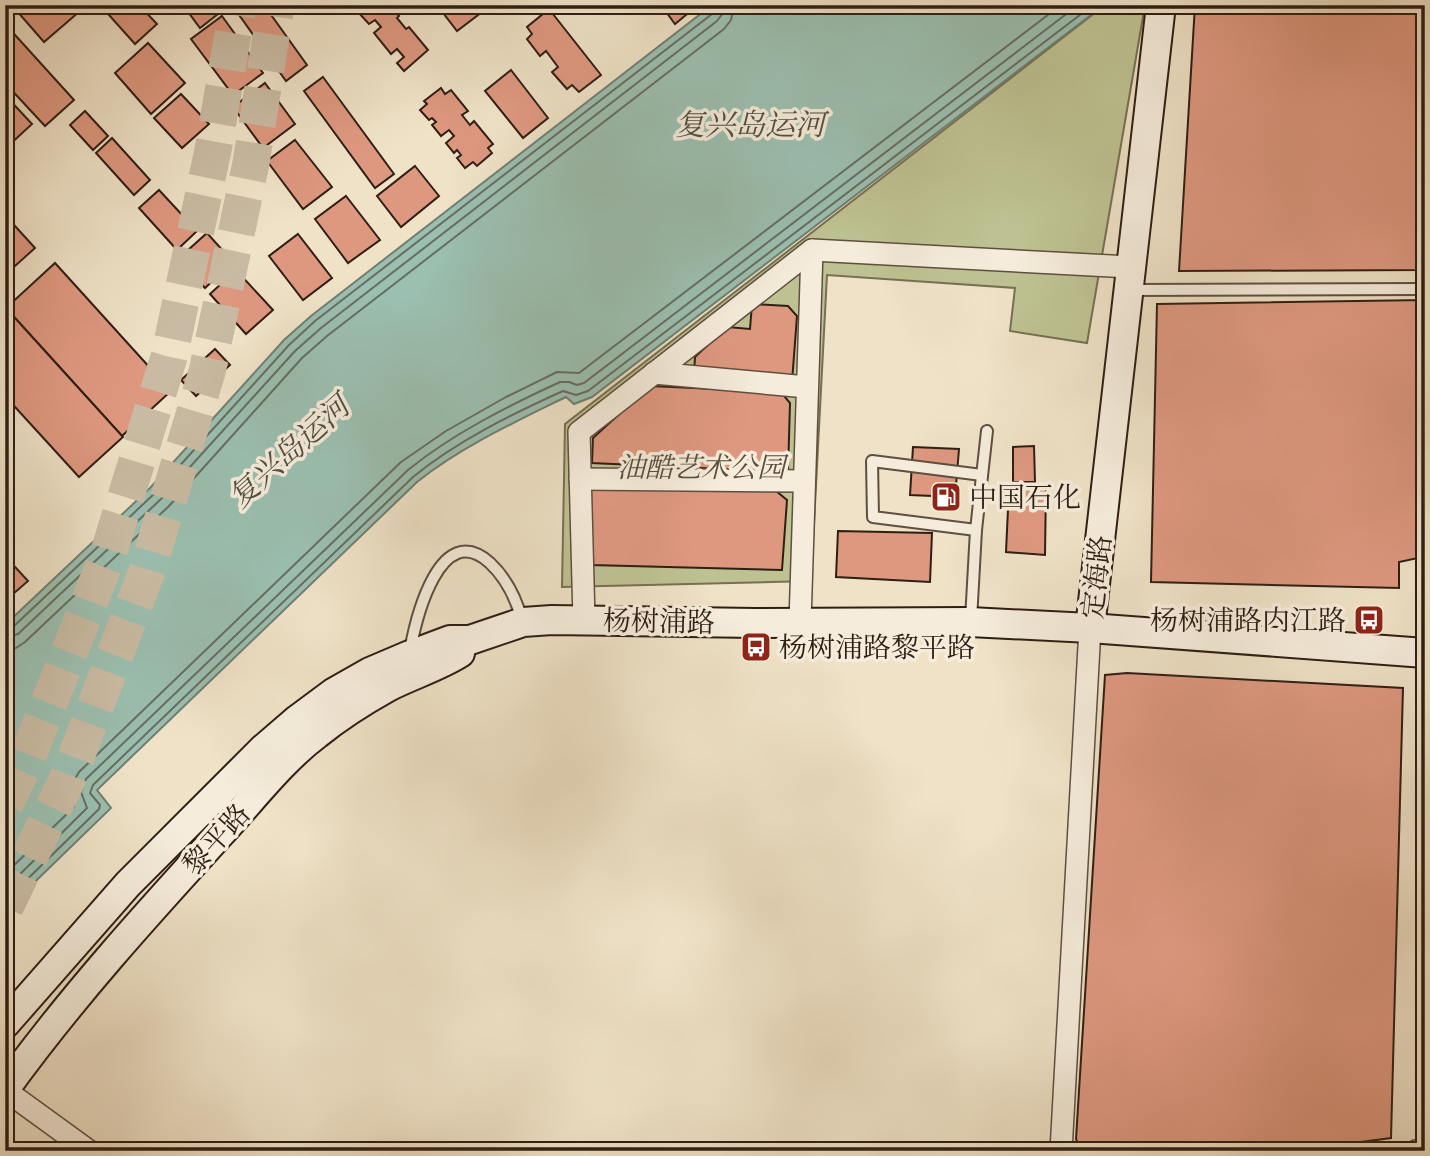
<svg xmlns="http://www.w3.org/2000/svg" width="1430" height="1156" viewBox="0 0 1430 1156" font-family="'IM FELL English','Noto Serif SC',serif">
<style>
.green{fill:#bec292;stroke:#767053;stroke-width:2}
.water{fill:#9bbfb0;stroke:#707f72;stroke-width:2}
.lines{fill:none;stroke-linecap:round;stroke-linejoin:round}
.shore{stroke:#656e62;stroke-width:2}
.building{fill:#de9880;stroke:#2f1e14;stroke-width:2}
.highway-tunnel{stroke:#c9bba3;stroke-width:37;stroke-dasharray:37 18;stroke-linecap:butt}
.lane-casing{stroke:#5f4f41;stroke-width:14}
.street-casing{stroke:#5f4f41;stroke-width:24}
.secondary-casing{stroke:#2f1e14;stroke-width:32}
.lane{stroke:#f5ecdb;stroke-width:10}
.street{stroke:#f5ecdb;stroke-width:21}
.secondary{stroke:#f5ecdb;stroke-width:28}
.labels{text-anchor:middle;stroke-width:7;stroke-linejoin:round;paint-order:stroke}
.park-label{font-size:28px;font-style:italic;fill:#5a4f3a;stroke:#f5ecdb}
.poi-label{font-size:28px;fill:#2f1e14;stroke:#f5ecdb;text-anchor:start}
.street-label{font-size:28px;fill:#2f1e14;stroke:#f5ecdb}
.water-label{font-size:30px;font-style:italic;fill:#4f4e43;stroke:#f5ecdb}
</style>
<rect width="100%" height="100%" fill="#efe2c7"/>
<filter id="stains"><feTurbulence type="fractalNoise" baseFrequency=".00286" numOctaves="4"/><feColorMatrix values="0 0 0 0 .2 0 0 0 0 .09 0 0 0 0 .02 0 0 0 .5 -.17"/></filter>
<radialGradient id="worn" r=".72"><stop offset=".6" stop-color="#630" stop-opacity="0"/><stop offset="1" stop-color="#630" stop-opacity=".3"/></radialGradient>
<!-- green -->
<polygon class="green" points="1105,5 1145,5 1087,343 1010,331 1015,288 827,275 811,581 562,587 565,424"/>
<!-- water -->
<path class="water" d="M712,5h392l-512,392 -18,7 -8,-7c-51,25 -105,50 -149,85l-320,308 14,18 -106,103v-286l145,-137 134,-148 27,-24z"/>
<g class="lines">
<!-- shore -->
<g class="shore">
<polyline points="5,630 13,627 155,493 289,345 315,321 712,14 715,5"/>
<polyline points="5,638 18,634 161,499 295,351 321,328 717,21 723,13 724,5"/>
<polyline points="5,649 16,648 25,642 169,506 302,358 327,336 724,29 731,20 734,5"/>
<polyline points="5,874 74,807 71,786 79,772 401,462 446,431 506,397 557,372 579,373 1061,5"/>
<path d="M5,889l82,-81 -6,-16 5,-13 322,-309c44,-36 100,-64 152,-88h9l8,3 7,-2 494,-378"/>
<path d="M5,901l94,-92 1,-4 -10,-12 3,-8 320,-308c44,-36 99,-63 150,-86l13,4 12,-4 505,-386"/>
</g>
</g>
<!-- building -->
<g class="building">
<polygon points="22,5 87,5 44,42 16,10"/>
<polygon points="100,5 139,5 157,24 135,44"/>
<polygon points="183,5 212,5 218,14 200,28"/>
<polygon points="232,5 264,5 307,65 286,81"/>
<polygon points="366,5 390,5 399,16 397,18 406,29 409,27 428,50 404,71 397,63 404,57 397,49 391,54 374,33 381,27 375,20 369,24 358,12"/>
<polygon points="437,5 477,5 482,12 457,31"/>
<polygon points="661,5 698,5 675,24"/>
<polygon points="1195,5 1425,5 1425,270 1179,271"/>
<polygon points="549,9 601,75 579,92 572,85 567,89 552,72 558,67 546,51 540,56 527,39 532,34 527,27"/>
<polygon points="222,16 263,73 233,95 191,39"/>
<polygon points="6,25 74,100 45,126 5,83"/>
<polygon points="148,43 185,83 151,114 115,73"/>
<polygon points="511,70 548,118 523,138 485,91"/>
<polygon points="323,77 394,174 375,188 304,91"/>
<polygon points="265,83 295,124 263,148 233,107"/>
<polygon points="441,88 445,94 451,90 468,111 462,115 470,125 474,121 493,144 488,148 492,153 477,166 473,162 465,168 457,158 461,155 457,150 454,153 446,143 454,136 449,130 441,136 432,125 436,122 432,118 429,120 420,110 427,104 424,101"/>
<polygon points="181,94 209,124 182,148 154,118"/>
<polygon points="5,95 32,124 7,147 5,145"/>
<polygon points="85,111 108,136 93,150 70,125"/>
<polygon points="112,138 150,180 134,195 96,153"/>
<polygon points="295,140 332,187 303,209 267,161"/>
<polygon points="415,166 439,196 401,227 377,196"/>
<polygon points="159,190 197,231 177,250 139,208"/>
<polygon points="346,196 380,240 348,263 315,219"/>
<polygon points="5,215 35,248 5,275"/>
<polygon points="207,233 233,262 205,288 178,259"/>
<polygon points="298,234 332,278 303,300 269,256"/>
<polygon points="55,263 171,391 122,436 6,308"/>
<polygon points="236,270 273,310 246,334 210,294"/>
<polygon points="1425,300 1425,488 1419,489 1418,558 1399,562 1399,588 1151,582 1157,304"/>
<polygon points="752,304 788,306 797,316 792,382 694,373 695,357 727,327 750,329"/>
<polygon points="5,307 123,437 79,477 5,396"/>
<polygon points="215,349 230,365 196,396 181,380"/>
<polygon points="650,386 781,392 790,403 788,472 592,463 593,438"/>
<polygon points="1034,446 1035,482 1013,482 1013,447"/>
<polygon points="913,447 959,449 955,497 910,495"/>
<polygon points="597,485 776,491 787,500 782,570 591,565 588,494"/>
<polygon points="1009,488 1046,488 1045,555 1006,552"/>
<polygon points="838,531 932,533 930,582 836,577"/>
<polygon points="5,556 28,581 5,601"/>
<polygon points="1127,673 1403,688 1391,1138 1292,1151 1081,1151 1076,1139 1105,675"/>
</g>
<g class="lines">
<!-- highway-tunnel -->
<g class="highway-tunnel">
<polyline points="5,804 27,758 108,555 169,357 213,150 238,5"/>
<polyline points="5,907 68,778 147,571 207,372 251,163 276,5"/>
</g>
<!-- lane casing -->
<g class="lane-casing">
<g id="lane">
<polyline points="1130,290 1425,289"/>
<polyline points="976,530 873,517 872,461 982,475"/>
<polyline points="971,620 976,530 987,431"/>
<path d="M410,651c6,-33 30,-133 80,-88 17,16 26,35 32,57"/>
</g>
</g>
<!-- street casing -->
<g class="street-casing">
<g id="street">
<polyline points="654,373 807,387"/>
<polyline points="580,479 804,481"/>
<polyline points="584,620 579,432 812,250 1130,267"/>
<polyline points="800,622 812,250"/>
<polyline points="5,1090 89,1151"/>
<polyline points="1061,1151 1090,628"/>
<polyline points="1416,1151 1425,1150"/>
</g>
</g>
<!-- secondary casing -->
<g class="secondary-casing">
<g id="secondary">
<polyline points="1090,628 1161,5"/>
<polyline points="5,1024 128,884 263,749 298,719 333,693 370,672 410,655 450,640 470,640 523,622 552,620 755,623 970,622 1090,628 1425,653"/>
<path d="M5,1089c65,-90 141,-174 216,-256 31,-33 60,-72 96,-99 22,-18 46,-33 71,-47 23,-12 50,-20 72,-34"/>
</g>
</g>
<!-- lane -->
<use href="#lane" class="lane"/>
<!-- street -->
<use href="#street" class="street"/>
<!-- secondary -->
<use href="#secondary" class="secondary"/>
</g>
<!-- icons -->
<defs>
<g id="fuel-square" transform="scale(1.575)"><rect x="-9" y="-9" width="18" height="18" rx="4" fill="#8f2418" stroke="#f5ecdb"/><path d="M-5.5-6h7V0h2V4h1.3V-2.5L3-4.5l.8-.8L6-3V5H2.5V1h-1V6h-7ZM-4.2-4.7v3.2H.2V-4.7Z" fill="#fff"/></g>
<g id="bus-square" transform="scale(1.575)"><rect x="-9" y="-9" width="18" height="18" rx="4" fill="#8f2418" stroke="#f5ecdb"/><path d="M-5-6H5V4H4V6H2V4H-2V6H-4V4H-5ZM-3.5-4V0h7V-4ZM-3.5 1.2v1.5H-2V1.2ZM2 1.2v1.5H3.5V1.2Z" fill="#fff"/></g>
</defs>
<g fill-rule="evenodd">
<use href="#fuel-square" x="946" y="497"/>
<use href="#bus-square" x="1369" y="620"/>
<use href="#bus-square" x="756" y="647"/>
</g>
<g class="labels">
<!-- park labels -->
<g class="park-label">
<text x="701" y="477">油酷艺术公园</text>
</g>
<!-- poi labels -->
<g class="poi-label">
<text x="969" y="507">中国石化</text>
<text x="1346" y="630" text-anchor="end">杨树浦路内江路</text>
<text x="779" y="657">杨树浦路黎平路</text>
</g>
<!-- street labels -->
<g class="street-label">
<text transform="translate(1096 577) rotate(-84)" y="10">定海路</text>
<text transform="translate(659 621) rotate(1)" y="10">杨树浦路</text>
<text transform="translate(216 839) rotate(-48)" y="10">黎平路</text>
</g>
<!-- water labels -->
<g class="water-label">
<text x="750" y="135">复兴岛运河</text>
<text transform="translate(289 452) rotate(-42)" y="10">复兴岛运河</text>
</g>
</g>
<!-- margin -->
<rect width="1430" height="1156" fill="none" stroke="#efe2c7" stroke-width="28"/>
<rect x="7" y="7" width="1416" height="1142" fill="none" stroke="#2f1e14" stroke-width="3.5"/>
<rect x="14" y="14" width="1402" height="1128" fill="none" stroke="#2f1e14" stroke-width="2"/>
<rect width="100%" height="100%" filter="url(#stains)"/>
<rect width="100%" height="100%" fill="url(#worn)"/>
</svg>
